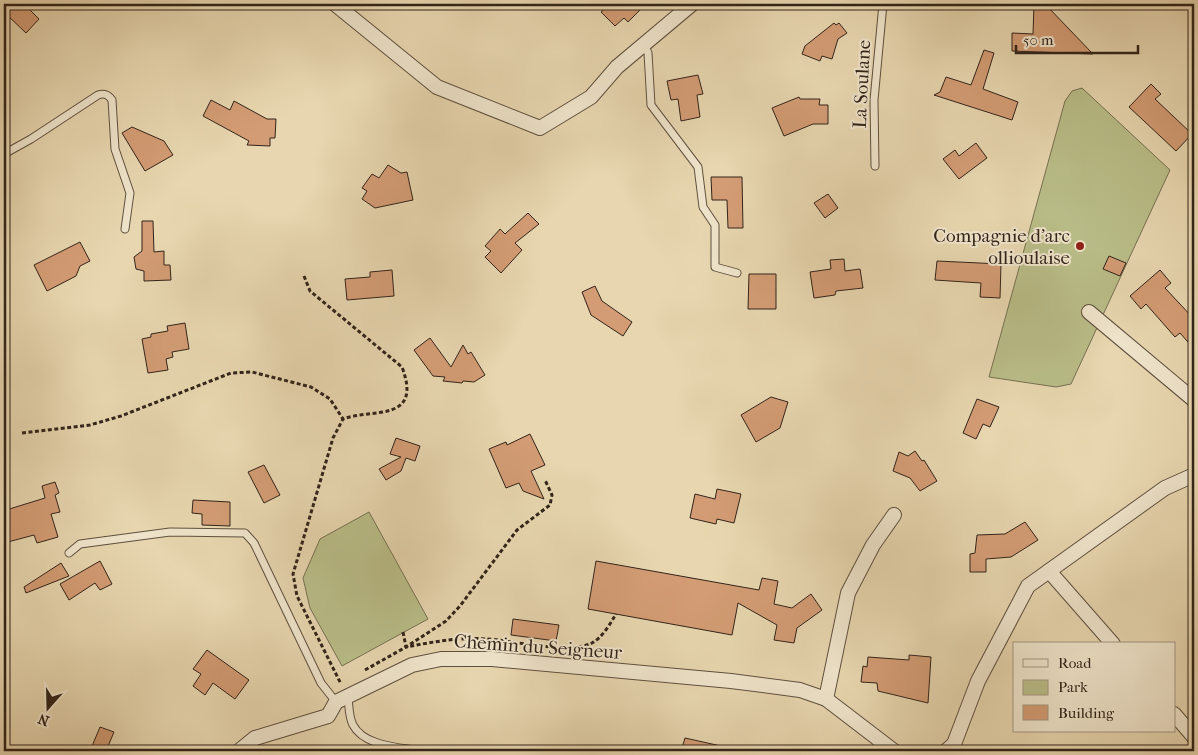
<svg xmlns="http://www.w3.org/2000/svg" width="1198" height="755" viewBox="0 0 1198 755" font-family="'IM FELL French Canon',serif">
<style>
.green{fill:#b9bd88;stroke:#767051}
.building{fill:#d39c74;stroke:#32241a}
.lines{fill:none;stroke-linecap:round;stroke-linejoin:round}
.lane-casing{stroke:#5f503f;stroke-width:9}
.street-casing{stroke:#5f503f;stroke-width:16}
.path{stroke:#32241a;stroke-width:3;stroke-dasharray:4 2.5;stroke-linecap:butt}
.lane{stroke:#efe4cb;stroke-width:7}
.street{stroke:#efe4cb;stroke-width:14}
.poi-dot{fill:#8f2418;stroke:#efe4cb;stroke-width:2}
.labels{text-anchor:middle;stroke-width:4;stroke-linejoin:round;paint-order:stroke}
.street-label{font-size:19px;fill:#32241a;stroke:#efe4cb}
.poi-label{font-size:19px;fill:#32241a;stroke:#efe4cb;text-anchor:end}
</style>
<rect width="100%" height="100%" fill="#e7d6af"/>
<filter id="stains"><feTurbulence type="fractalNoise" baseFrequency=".004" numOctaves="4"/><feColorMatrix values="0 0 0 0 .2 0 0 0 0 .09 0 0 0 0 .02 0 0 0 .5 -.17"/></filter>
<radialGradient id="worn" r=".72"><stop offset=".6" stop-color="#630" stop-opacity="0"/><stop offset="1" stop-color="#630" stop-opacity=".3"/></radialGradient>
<!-- green -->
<g class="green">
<polygon points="1082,88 1170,170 1071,384 1056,387 989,377 1065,101 1072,91"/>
<polygon points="369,512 428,619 342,666 310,608 303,578 320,539"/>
</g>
<!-- building -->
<g class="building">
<polygon points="13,4 24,4 39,19 26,33 5,13"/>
<polygon points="610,4 646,4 628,22 624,18 615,26 601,12"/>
<polygon points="1034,4 1045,4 1093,54 1012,51 1012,33 1033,34"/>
<polygon points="834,23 836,25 839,23 847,33 838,39 832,59 822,56 820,61 802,54 805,46"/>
<polygon points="984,50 994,53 983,89 1018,102 1012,120 934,95 940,92 946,77 971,85"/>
<polygon points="698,75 703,94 697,95 700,117 681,121 678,99 671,100 667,81"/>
<polygon points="1151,84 1161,94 1155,99 1192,134 1176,151 1129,107"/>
<polygon points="799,97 800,99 820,99 819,105 828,105 828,124 813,124 784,136 772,108"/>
<polygon points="211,100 230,110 234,101 267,119 276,119 275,138 270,138 270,146 247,145 249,141 203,116"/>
<polygon points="132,127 164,141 173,155 145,171 122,133"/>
<polygon points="976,143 987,158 959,179 943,159 955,150 959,156"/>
<polygon points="388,165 401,173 407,172 413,200 375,208 362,199 367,191 362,188 372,174 379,178"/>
<polygon points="711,177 742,177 743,228 728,228 727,200 712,200"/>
<polygon points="828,194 838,208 825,218 814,203"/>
<polygon points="528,213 539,224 515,243 522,250 501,273 485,257 491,251 485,246 500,229 505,234"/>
<polygon points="142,221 153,221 154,252 164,251 164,265 170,265 171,280 144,281 144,271 136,269 134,257 142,251"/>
<polygon points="80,242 90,261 80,266 76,276 47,291 34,265"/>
<polygon points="1109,256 1126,263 1120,276 1103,269"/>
<polygon points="844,259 845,271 860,269 863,288 836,291 835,295 814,298 810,272 831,269 830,260"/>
<polygon points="937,261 1001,264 1000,298 980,297 981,283 935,280"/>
<polygon points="392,270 394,296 347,300 345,279 370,277 370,272"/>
<polygon points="1160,270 1171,283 1165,288 1194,319 1194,349 1180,333 1175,337 1146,304 1141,309 1130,296"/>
<polygon points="749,274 776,274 776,309 748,309"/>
<polygon points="595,286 602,301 632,322 623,336 591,315 582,292"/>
<polygon points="185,323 189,349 172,352 173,357 166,359 168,370 148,373 142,339 151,337 151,334 168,331 167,326"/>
<polygon points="430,338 451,367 463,345 468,354 471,352 485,375 474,382 463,381 462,383 443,381 445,377 433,376 414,350"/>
<polygon points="771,397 788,402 780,428 756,442 741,415"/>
<polygon points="977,399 999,407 990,427 983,424 976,439 963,433"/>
<polygon points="530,434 545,465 531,471 544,499 523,491 519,483 506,488 489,449 506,442 507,445"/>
<polygon points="396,438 420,446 415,461 406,458 401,471 386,480 379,469 401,457 390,454"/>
<polygon points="915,451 922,461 924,460 937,481 920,491 910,478 893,471 899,452 908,456"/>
<polygon points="264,465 280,495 264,503 248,472"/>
<polygon points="55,482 59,493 55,495 60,512 51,514 58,537 37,543 34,535 4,543 4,522 9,520 6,510 45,498 42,486"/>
<polygon points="717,489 741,494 734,523 717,519 716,524 690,518 695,494 715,499"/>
<polygon points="193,500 230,502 230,526 202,525 202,514 192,513"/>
<polygon points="1025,522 1038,540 1011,557 986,559 986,572 970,572 970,554 975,553 977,535 1005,534"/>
<polygon points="100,561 112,584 100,590 95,583 69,600 60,584"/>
<polygon points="596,561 759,590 762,578 778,581 774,604 792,608 811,594 822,610 797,628 794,643 774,640 777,625 738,603 732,635 588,609"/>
<polygon points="61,563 69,576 26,593 24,587"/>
<polygon points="513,619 559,625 556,641 511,635"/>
<polygon points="207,650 249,680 235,699 213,683 205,695 193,686 201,674 193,669"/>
<polygon points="909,655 931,657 928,703 878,691 877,683 861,682 863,666 867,667 868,657 909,660"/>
<polygon points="100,727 114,732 106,751 90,751"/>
<polygon points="685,738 721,746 721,751 681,751"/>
</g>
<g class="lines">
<!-- lane casing -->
<g class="lane-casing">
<g id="lane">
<polyline points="644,44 648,53 651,105 698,167 703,207 715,225 715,267 737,273"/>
<path d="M4,154l27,-15 67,-44c6,-2 10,-1 14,5l3,49 15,44 -5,36"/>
<polyline points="875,166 874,100 883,4"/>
<polyline points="69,553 80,544 170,532 245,533 254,543 321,683 336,702"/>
<path d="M348,698c1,8 1,20 5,27 11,21 45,22 66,26"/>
</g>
</g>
<!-- street casing -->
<g class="street-casing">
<g id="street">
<polyline points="335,4 437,87 540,128 591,97 617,67 692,4"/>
<polyline points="1089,312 1194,400"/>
<polyline points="1049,571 1113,644"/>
<polyline points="826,699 848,593 873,545 894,515"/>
<polyline points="1174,714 1194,737"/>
<polyline points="239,751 255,738 328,716 336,702 412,665 441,659 492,659 731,681 800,690 826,699 894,751"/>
<polyline points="946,751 954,744 978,681 1028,586 1165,488 1194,475"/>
</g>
</g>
<!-- path -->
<g class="path">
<path d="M304,276l6,15 92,76c21,56 -30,41 -59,52l-10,19 -40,136 4,22 44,88"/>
<polyline points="22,433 90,425 121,416 231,373 252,372 311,387 330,399 343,419"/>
<path d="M403,632l3,15c27,-5 52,-10 80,-8 26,1 83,16 106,4 10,-5 18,-19 24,-29"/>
<polyline points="365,670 406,647 446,621 460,606 517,530 550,505 552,495 545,480"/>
</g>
<!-- lane -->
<use href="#lane" class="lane"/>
<!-- street -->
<use href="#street" class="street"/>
</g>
<!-- markers -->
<circle class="poi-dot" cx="1080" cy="246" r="5"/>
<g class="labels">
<!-- street labels -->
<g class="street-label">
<text transform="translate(861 84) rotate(-87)" y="7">La Soulane</text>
<text transform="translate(538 646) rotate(4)" y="7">Chemin du Seigneur</text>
</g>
<!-- poi labels -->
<g class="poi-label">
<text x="1070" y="242">Compagnie d'arc<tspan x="1070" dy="22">ollioulaise</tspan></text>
</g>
</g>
<!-- margin -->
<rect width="1198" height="755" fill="none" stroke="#e7d6af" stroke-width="20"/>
<rect x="5" y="5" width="1188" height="745" fill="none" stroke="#32241a" stroke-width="2.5"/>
<rect x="10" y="10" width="1178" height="735" fill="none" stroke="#32241a"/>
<!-- legend -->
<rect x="1013" y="642" width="162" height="90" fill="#efe4cb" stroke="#a39784"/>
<rect x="1023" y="659" width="25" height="8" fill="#efe4cb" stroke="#a39784"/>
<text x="1058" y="668" font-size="15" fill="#32241a">Road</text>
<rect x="1023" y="680" width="25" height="15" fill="#b9bd88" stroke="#a39784"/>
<text x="1058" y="692" font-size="15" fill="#32241a">Park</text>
<rect x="1023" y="705" width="25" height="15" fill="#d39c74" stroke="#a39784"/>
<text x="1058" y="718" font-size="15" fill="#32241a">Building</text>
<!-- north arrow -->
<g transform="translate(48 708) rotate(200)" stroke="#efe4cb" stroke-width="4" paint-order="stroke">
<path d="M0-4L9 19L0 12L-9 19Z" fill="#32241a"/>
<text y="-8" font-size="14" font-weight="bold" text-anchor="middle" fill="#32241a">N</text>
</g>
<!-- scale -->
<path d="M1016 45v8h122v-8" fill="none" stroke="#32241a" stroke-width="2.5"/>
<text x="1023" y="45" font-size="15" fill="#32241a" stroke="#efe4cb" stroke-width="4" paint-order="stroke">50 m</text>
<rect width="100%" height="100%" filter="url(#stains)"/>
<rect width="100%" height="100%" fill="url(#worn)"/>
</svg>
